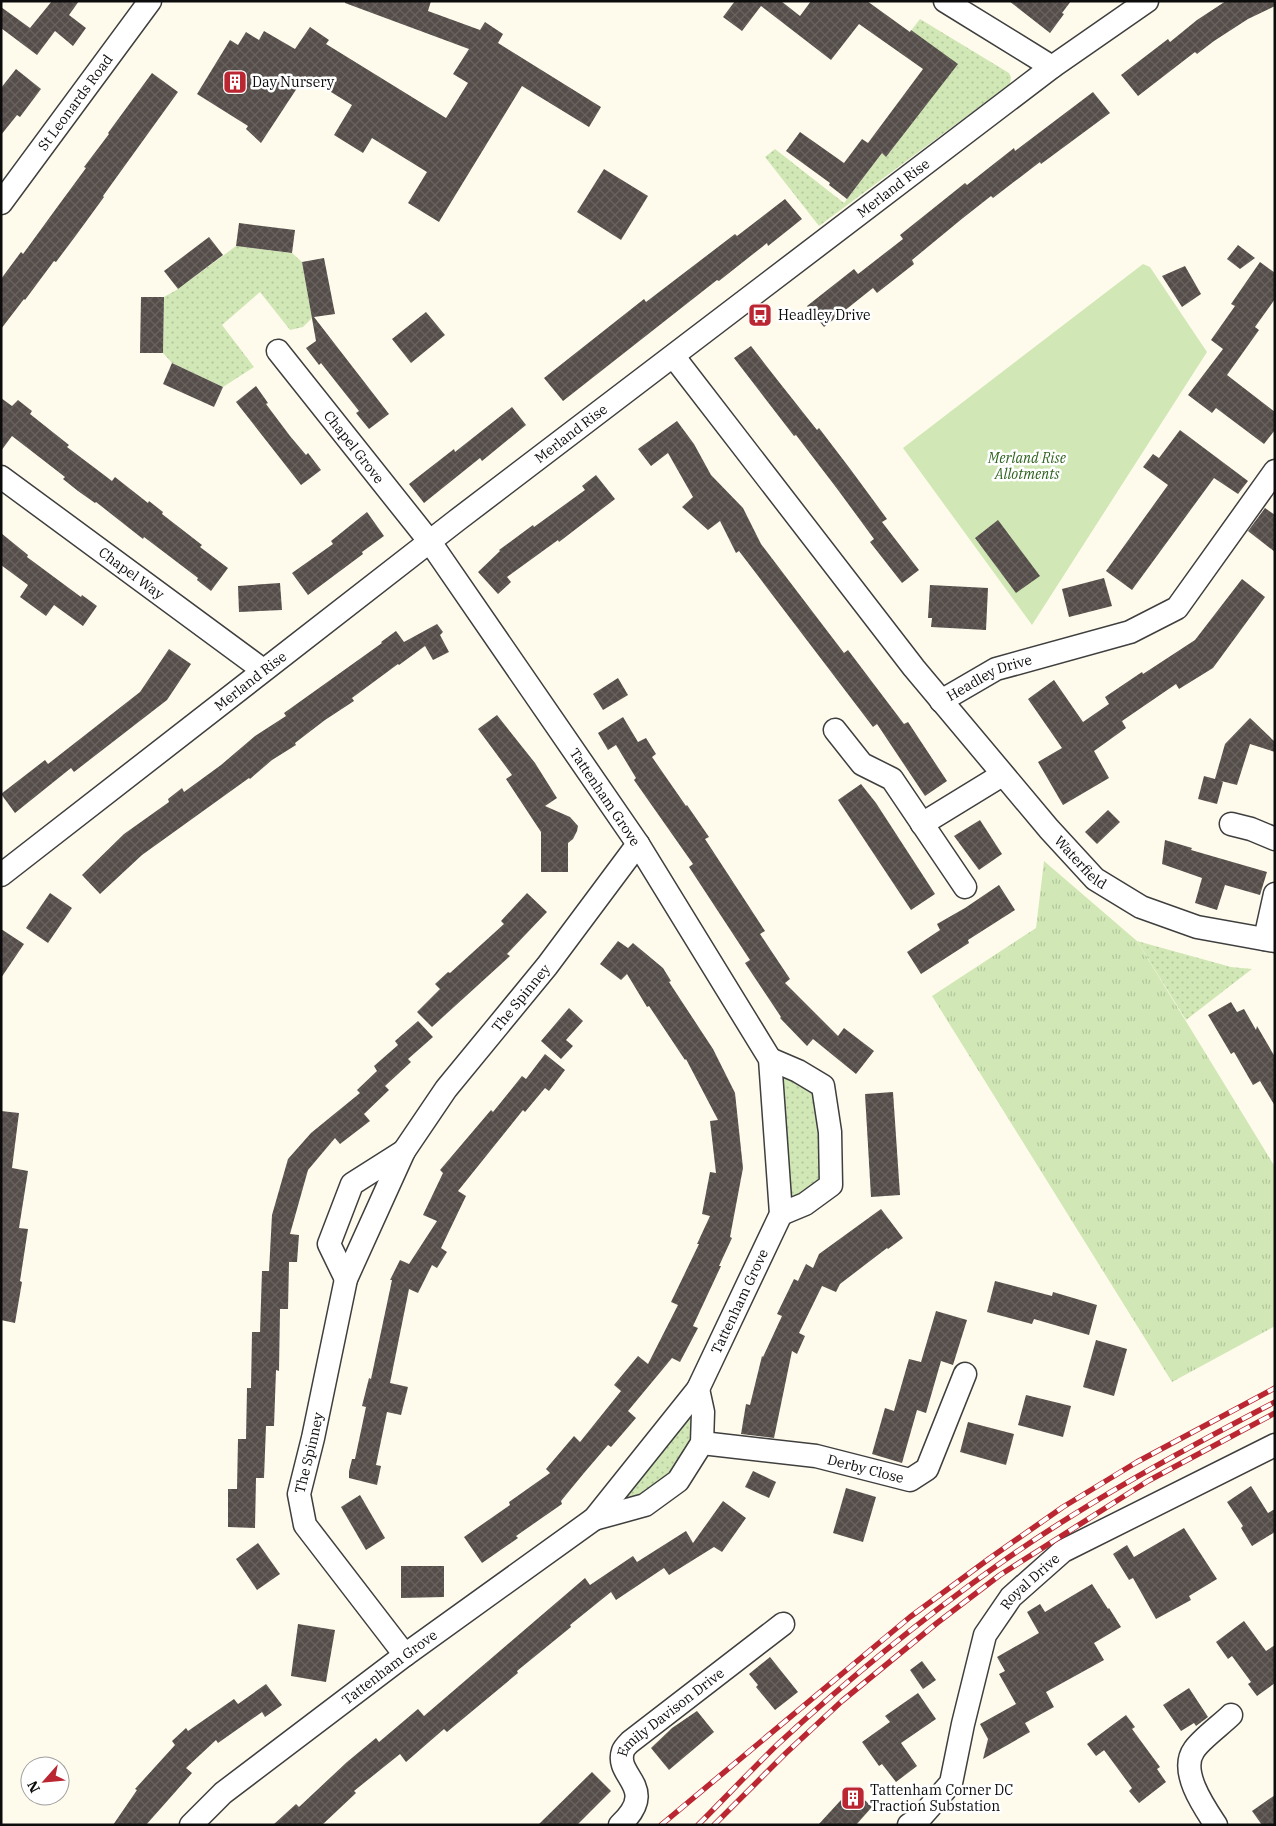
<svg xmlns="http://www.w3.org/2000/svg" width="1276" height="1826" viewBox="0 0 1276 1826" font-family="'IBM Plex Serif',serif">
<style>
.grass{fill:url(#grass-dots)}
.park{fill:url(#park-tufts)}
.garden{fill:#d1e8b6}
.building{fill:url(#building-cross-hatch)}
.lines{fill:none;stroke-linecap:round;stroke-linejoin:round}
.minor-casing{stroke:#3f3f3f;stroke-width:25}
.minor{stroke:#fff;stroke-width:22}
.rail-casing{stroke:#ba2631;stroke-width:5.5}
.rail{stroke:#fff;stroke-width:4;stroke-dasharray:11;stroke-linecap:butt}
.labels{text-anchor:middle;stroke-width:5;stroke-linejoin:round;paint-order:stroke}
.poi-label{font-size:14px;fill:#0c0c0c;stroke:#fff;text-anchor:start}
.street-label{font-size:14px;fill:#0c0c0c;stroke:#fff}
.park-label{font-size:14px;font-style:italic;fill:#2e631e;stroke:#fff}
</style>
<defs>
<pattern id="grass-dots" width="8" height="8" patternUnits="userSpaceOnUse" patternTransform="scale(1.25)"><rect width="8" height="8" fill="#d1e8b6"/><path d="M2 2h.1M6 6h.1" fill="none" stroke="#b2c69b" stroke-width="1.8" stroke-linecap="round"/></pattern>
<pattern id="park-tufts" width="24" height="20" patternUnits="userSpaceOnUse" patternTransform="scale(1.25)"><rect width="24" height="20" fill="#d1e8b6"/><path d="M3 7l-1-3M5 7V3M7 7l1-3M15 17l-1-3M17 17v-4M19 17l1-3" fill="none" stroke="#b2c69b"/></pattern>
<pattern id="building-cross-hatch" width="8" height="8" patternUnits="userSpaceOnUse" patternTransform="scale(1.25)"><rect width="8" height="8" fill="#554d49"/><path d="M0 0l8 8M0 8l8-8" fill="none" stroke="#68625f"/></pattern>
</defs>
<rect width="100%" height="100%" fill="#fffbec"/>
<!-- grass -->
<g class="grass">
<polygon points="920,19 1009,73 1011,77 1010,84 819,226 765,157 775,149 844,203 882,153 887,156 957,64 910,32"/>
<polygon points="236,246 292,253 302,262 312,318 303,327 290,330 260,292 222,325 254,367 223,387 172,363 163,353 164,297 178,289"/>
<polygon points="1137,941 1231,967 1252,969 1186,1020"/>
<polygon points="770,1059 823,1086 831,1185 781,1214"/>
<polygon points="698,1389 703,1412 678,1481 594,1519"/>
</g>
<!-- park -->
<polygon class="park" points="1044,861 1137,941 1275,1167 1275,1326 1172,1382 932,996 1036,928"/>
<!-- garden -->
<polygon class="garden" points="1143,264 1150,267 1207,352 1032,625 903,448"/>
<!-- building -->
<g class="building">
<polygon points="52,1 79,1 69,15 86,28 73,46 55,31 37,55 1,28 1,7 30,28"/>
<polygon points="345,1 431,1 428,11 480,30 485,22 503,34 498,43 601,107 589,127 522,86 439,222 408,203 427,172 372,138 363,153 334,135 352,105 305,76 261,143 246,129 248,126 197,94 230,40 238,45 246,32 259,40 264,31 295,49 310,27 329,40 326,44 446,118 468,83 453,74 469,49 345,3"/>
<polygon points="735,1 781,1 800,16 811,1 867,1 910,32 911,30 958,64 886,157 882,153 847,199 829,185 830,183 786,151 800,132 844,163 862,139 868,143 923,69 859,24 831,60 761,6 742,31 723,17"/>
<polygon points="1009,1 1071,1 1062,13 1064,14 1050,33"/>
<polygon points="1226,1 1275,1 1275,6 1248,19 1214,41 1197,54 1195,52 1138,96 1121,75 1168,39 1170,42 1197,20"/>
<polygon points="16,69 41,89 20,117 17,115 1,135 1,88"/>
<polygon points="152,73 178,92 103,196 104,197 77,234 56,262 54,261 25,300 24,299 1,329 1,279 21,252 23,254 58,206 86,168 84,167 109,134 108,133"/>
<polygon points="1093,92 1110,113 1041,164 1040,162 993,198 991,196 963,218 912,260 914,264 877,293 873,288 824,327 807,306 854,269 858,274 903,239 900,235 965,183 967,185 1014,148 1015,151"/>
<polygon points="604,169 648,196 621,240 577,212"/>
<polygon points="785,199 802,219 768,246 767,243 719,281 717,280 563,401 544,378 644,299 646,302 735,234 737,236"/>
<polygon points="239,223 295,230 292,253 236,246"/>
<polygon points="209,237 223,255 178,289 164,271"/>
<polygon points="1238,245 1255,258 1240,269 1227,259"/>
<polygon points="324,258 335,314 314,317 389,414 369,429 356,413 359,411 336,382 321,363 319,365 306,348 316,341 302,262"/>
<polygon points="1260,262 1275,273 1275,299 1255,327 1259,330 1227,375 1275,412 1275,430 1264,444 1216,408 1212,413 1188,395 1223,349 1211,340 1235,306 1231,304"/>
<polygon points="1185,266 1201,294 1182,307 1162,276"/>
<polygon points="141,297 164,297 163,353 140,353"/>
<polygon points="426,312 445,335 411,363 392,339"/>
<polygon points="751,346 779,382 817,430 819,428 851,470 887,519 882,522 919,570 902,583 870,542 874,539 838,490 796,435 794,436 734,358"/>
<polygon points="172,363 223,387 214,407 163,384"/>
<polygon points="256,386 268,403 266,404 290,436 306,455 308,453 321,470 301,485 236,402"/>
<polygon points="1,398 12,406 18,400 32,411 30,414 69,445 67,447 112,481 115,477 148,503 149,501 163,512 162,514 202,545 200,547 228,568 211,591 197,580 198,578 144,537 143,539 96,502 95,503 78,491 63,479 65,477 12,436 1,451"/>
<polygon points="512,407 526,425 482,461 480,458 424,503 409,484 454,449 455,452"/>
<polygon points="677,421 694,444 711,475 743,508 761,544 796,590 844,653 848,650 904,724 908,722 947,781 925,796 877,724 873,727 739,551 736,553 720,521 708,530 682,507 693,497 668,453 651,466 638,449"/>
<polygon points="1180,430 1248,481 1238,494 1214,478 1132,590 1106,571 1168,485 1143,467 1153,454 1159,458"/>
<polygon points="596,475 615,499 559,542 558,540 507,577 511,582 498,594 478,572 500,551 499,550 533,525 534,527 585,490 582,486"/>
<polygon points="1265,508 1275,515 1275,552 1248,531"/>
<polygon points="367,512 384,536 362,552 363,554 308,595 292,573 333,544 331,541"/>
<polygon points="998,520 1040,576 1016,593 975,538"/>
<polygon points="1,533 28,555 27,557 81,597 82,595 97,606 83,626 54,605 46,616 20,597 28,585 1,565"/>
<polygon points="1104,578 1112,606 1069,617 1062,589"/>
<polygon points="1242,579 1265,597 1213,668 1179,689 1176,684 1122,721 1126,728 1094,751 1109,778 1063,805 1038,762 1062,748 1028,699 1054,680 1083,722 1109,704 1105,697 1142,672 1143,674 1195,640"/>
<polygon points="280,583 282,610 239,612 238,586"/>
<polygon points="930,585 988,588 986,630 931,627 932,618 928,618"/>
<polygon points="437,624 443,632 440,635 449,652 433,660 425,646 399,665 398,664 352,698 354,701 325,720 295,743 296,745 272,760 250,779 249,778 142,855 100,894 82,875 124,834 169,802 168,799 182,788 184,792 221,765 255,736 286,716 284,713 382,643 381,642 396,631 404,642"/>
<polygon points="169,649 191,664 167,700 74,772 71,768 15,813 1,794 45,760 48,764 140,692"/>
<polygon points="618,678 628,695 603,710 593,694"/>
<polygon points="497,715 535,763 557,798 545,806 570,817 578,826 577,831 573,839 568,843 568,872 541,872 541,832 506,779 512,775 478,729"/>
<polygon points="623,717 638,742 646,738 656,754 652,757 686,806 687,805 709,837 705,839 765,931 760,934 790,979 785,983 838,1036 844,1028 874,1051 856,1074 813,1039 807,1046 780,1018 781,1017 745,963 750,960 689,867 693,864 634,780 636,778 616,745 608,750 598,733"/>
<polygon points="1250,718 1275,742 1275,752 1250,744 1237,785 1221,781 1223,782 1217,804 1198,799 1204,776 1215,779 1225,744"/>
<polygon points="861,784 876,803 935,894 911,910 838,800"/>
<polygon points="1108,810 1120,822 1097,844 1085,832"/>
<polygon points="980,820 1002,854 979,870 954,836"/>
<polygon points="1165,840 1192,848 1191,850 1267,872 1260,895 1225,885 1217,910 1195,903 1202,878 1162,864"/>
<polygon points="999,885 1015,910 968,940 969,943 921,974 907,952 940,930 937,924 965,908"/>
<polygon points="50,893 72,908 48,943 26,928"/>
<polygon points="527,893 547,912 507,954 510,956 432,1027 417,1012 440,989 435,984 448,972 450,973 504,924 501,921"/>
<polygon points="1,929 24,944 1,978"/>
<polygon points="618,941 628,948 633,943 663,968 671,981 669,982 713,1049 735,1093 743,1168 730,1237 732,1238 719,1266 721,1266 693,1326 698,1328 680,1362 672,1358 628,1411 636,1418 611,1447 608,1445 584,1473 561,1501 562,1504 516,1536 518,1538 482,1563 464,1537 510,1505 509,1502 550,1473 546,1469 574,1436 580,1442 621,1391 614,1385 638,1356 648,1364 678,1305 671,1302 699,1244 697,1244 710,1216 702,1214 710,1172 716,1173 710,1121 718,1120 686,1059 685,1060 649,1006 647,1007 627,974 621,980 600,964"/>
<polygon points="1231,1002 1237,1012 1244,1009 1256,1030 1257,1026 1275,1057 1275,1106 1260,1081 1253,1085 1234,1052 1231,1054 1208,1015"/>
<polygon points="569,1008 583,1021 566,1040 573,1046 561,1059 541,1041"/>
<polygon points="418,1021 433,1037 408,1059 411,1062 385,1086 389,1090 364,1114 370,1121 340,1144 335,1138 308,1170 290,1234 299,1235 297,1262 289,1262 288,1309 280,1309 279,1371 276,1370 274,1426 266,1426 264,1478 256,1478 255,1528 228,1527 228,1489 237,1489 238,1439 246,1439 247,1388 251,1388 252,1332 260,1332 262,1271 269,1271 272,1215 288,1159 311,1133 360,1093 357,1090 377,1071 374,1066 398,1045 395,1041"/>
<polygon points="545,1054 565,1070 549,1091 545,1088 525,1112 523,1110 458,1191 466,1196 441,1248 447,1252 437,1268 432,1265 418,1293 409,1289 390,1383 408,1387 401,1415 387,1412 376,1465 381,1466 377,1485 349,1478 349,1471 352,1459 355,1459 366,1407 362,1406 369,1378 371,1379 392,1280 390,1280 400,1260 409,1264 437,1221 423,1215 443,1173 440,1170 491,1110 493,1112 522,1076 526,1079"/>
<polygon points="893,1092 900,1195 871,1197 865,1094"/>
<polygon points="1,1111 19,1113 12,1168 28,1171 19,1228 28,1229 20,1281 22,1282 15,1323 1,1320"/>
<polygon points="881,1209 903,1238 888,1249 887,1248 840,1284 836,1292 822,1286 799,1333 805,1336 797,1354 792,1351 774,1438 741,1434 746,1404 750,1405 762,1356 763,1357 782,1316 777,1314 794,1279 798,1281 806,1264 813,1268 819,1254"/>
<polygon points="995,1281 1052,1296 1053,1292 1097,1305 1089,1335 1034,1319 1032,1324 987,1312"/>
<polygon points="936,1311 967,1320 953,1365 941,1361 926,1413 917,1410 902,1463 872,1454 885,1408 894,1411 909,1359 921,1362"/>
<polygon points="1096,1340 1127,1349 1114,1396 1083,1387"/>
<polygon points="1026,1395 1071,1406 1063,1437 1018,1425"/>
<polygon points="968,1422 1014,1434 1006,1465 960,1452"/>
<polygon points="753,1471 776,1482 769,1498 745,1487"/>
<polygon points="1251,1486 1268,1513 1275,1509 1275,1532 1252,1546 1241,1528 1243,1526 1227,1502"/>
<polygon points="846,1488 876,1497 863,1542 833,1533"/>
<polygon points="360,1495 385,1538 366,1550 341,1507"/>
<polygon points="723,1501 746,1518 722,1552 714,1547 669,1575 664,1568 616,1600 611,1592 570,1625 571,1627 517,1671 518,1673 447,1732 444,1729 406,1762 400,1754 354,1791 356,1793 322,1825 273,1825 296,1804 299,1807 347,1762 376,1738 379,1742 418,1709 424,1716 585,1578 590,1585 633,1556 637,1562 686,1531 693,1543"/>
<polygon points="1184,1528 1217,1579 1189,1596 1191,1600 1156,1619 1133,1578 1129,1580 1113,1554 1127,1545 1134,1557"/>
<polygon points="258,1543 280,1574 257,1590 236,1559"/>
<polygon points="401,1566 444,1566 444,1597 401,1598"/>
<polygon points="1092,1584 1108,1609 1109,1608 1121,1627 1094,1643 1104,1660 1046,1692 1054,1707 1025,1723 1030,1732 983,1759 988,1739 980,1724 1016,1704 999,1674 1005,1671 997,1657 1039,1633 1027,1612 1040,1604 1045,1612"/>
<polygon points="1244,1621 1266,1651 1275,1645 1275,1683 1257,1696 1248,1684 1251,1682 1232,1656 1228,1659 1216,1642"/>
<polygon points="298,1624 335,1630 326,1682 291,1676"/>
<polygon points="770,1657 798,1692 775,1710 756,1687 758,1685 749,1674"/>
<polygon points="922,1661 936,1680 923,1689 910,1670"/>
<polygon points="266,1684 282,1705 265,1717 262,1712 218,1743 216,1740 186,1768 192,1773 146,1825 113,1825 137,1790 135,1789 175,1745 172,1741 186,1728 188,1731 234,1699 238,1704"/>
<polygon points="1189,1688 1208,1717 1196,1726 1194,1723 1181,1731 1163,1705"/>
<polygon points="918,1693 936,1719 901,1743 917,1766 896,1782 882,1764 879,1766 862,1742 890,1722 885,1716"/>
<polygon points="697,1711 714,1732 669,1770 651,1748 672,1728"/>
<polygon points="1126,1715 1135,1727 1132,1729 1160,1767 1157,1769 1166,1782 1139,1803 1129,1791 1132,1788 1104,1750 1107,1748 1096,1756 1087,1744"/>
<polygon points="592,1772 611,1791 577,1825 538,1825"/>
<polygon points="852,1788 872,1807 856,1825 818,1825"/>
<polygon points="1275,1795 1275,1825 1262,1825 1252,1811"/>
</g>
<g class="lines">
<!-- minor casing -->
<g class="minor-casing">
<g id="minor">
<polyline points="945,1 1052,67"/>
<path id="s1" d="M1,203l149,-202"/>
<path id="s2" d="M674,357l240,311 135,161 46,50 46,28 56,20 78,14"/>
<path id="s3" d="M1,477l262,193"/>
<path id="s4" d="M941,701l55,-32 134,-37 47,-24 98,-137"/>
<polyline points="835,730 862,764 892,779 965,887"/>
<polyline points="922,824 1002,775"/>
<polyline points="1231,824 1251,829 1275,839"/>
<path id="s5" d="M1,875l455,-354 596,-454 95,-66"/>
<polyline points="1265,939 1275,894"/>
<polyline points="770,1059 798,1071 823,1086 830,1132 831,1185 805,1204 781,1214"/>
<polyline points="346,1279 329,1244 352,1184 404,1151"/>
<path id="s6" d="M702,1443l114,13 94,24 17,-11 38,-95"/>
<polyline points="594,1519 645,1505 678,1481 702,1443 703,1412 698,1389"/>
<path id="s7" d="M405,1655l-100,-130 -6,-31 14,-56 33,-159 58,-128 42,-62 101,-123 91,-122"/>
<path id="s8" d="M191,1825l32,-32 182,-138 189,-136 104,-130 83,-175 -11,-155 -132,-215 -208,-302 -152,-191"/>
<path id="s9" d="M620,1825c40,-38 -6,-48 3,-74 1,-3 5,-7 7,-9l153,-118"/>
<path id="s10" d="M909,1825l12,-8 30,-34 12,-59 22,-89 26,-38 52,-46 212,-106"/>
<path d="M1216,1825c-12,-18 -37,-54 -22,-75 6,-10 28,-26 37,-35"/>
</g>
</g>
<!-- minor -->
<use href="#minor" class="minor"/>
<!-- rail casing -->
<g class="rail-casing">
<g id="rail">
<polyline points="661,1825 910,1617 990,1558 1063,1507 1137,1462 1275,1388"/>
<path d="M698,1825c27,-27 53,-55 80,-81 68,-63 141,-123 217,-177 88,-63 184,-115 280,-165"/>
<polyline points="714,1825 786,1753 842,1701 937,1623 1000,1575 1148,1481 1275,1413"/>
</g>
</g>
<!-- rail -->
<use href="#rail" class="rail"/>
</g>
<!-- icons -->
<defs>
<g id="building-square" transform="scale(1.25)"><rect x="-9" y="-9" width="18" height="18" rx="4" fill="#ba2631" stroke="#fff"/><path d="M-4-6H4V6H1V3H-1V6H-4ZM-2.5-4.3h1.7v1.8h-1.7ZM.8-4.3h1.7v1.8H.8ZM-2.5-1h1.7V.8h-1.7ZM.8-1h1.7V.8H.8Z" fill="#fff"/></g>
<g id="bus-square" transform="scale(1.25)"><rect x="-9" y="-9" width="18" height="18" rx="4" fill="#ba2631" stroke="#fff"/><path d="M-5-6H5V4H4V6H2V4H-2V6H-4V4H-5ZM-3.5-4V0h7V-4ZM-3.5 1.2v1.5H-2V1.2ZM2 1.2v1.5H3.5V1.2Z" fill="#fff"/></g>
</defs>
<g fill-rule="evenodd">
<use href="#building-square" x="235" y="82"/>
<use href="#bus-square" x="760" y="315"/>
<use href="#building-square" x="853" y="1798"/>
</g>
<g class="labels">
<!-- poi labels -->
<g class="poi-label">
<text x="252" y="87">Day Nursery</text>
<text x="778" y="320">Headley Drive</text>
<text x="870" y="1795">Tattenham Corner DC<tspan x="870" dy="16">Traction Substation</tspan></text>
</g>
<!-- street labels -->
<g class="street-label">
<text dy="5" stroke="none"><textPath href="#s1" startOffset="125">St Leonards Road</textPath></text>
<text dy="5" stroke="none"><textPath href="#s5" startOffset="1126">Merland Rise</textPath></text>
<text dy="5" stroke="none"><textPath href="#s5" startOffset="721">Merland Rise</textPath></text>
<text transform="translate(354 447) rotate(52)" y="5">Chapel Grove</text>
<text dy="5" stroke="none"><textPath href="#s3" startOffset="162">Chapel Way</textPath></text>
<text dy="5" stroke="none"><textPath href="#s4" startOffset="54">Headley Drive</textPath></text>
<text dy="5" stroke="none"><textPath href="#s5" startOffset="316">Merland Rise</textPath></text>
<text transform="translate(605 797) rotate(56)" y="5">Tattenham Grove</text>
<text dy="5" stroke="none"><textPath href="#s2" startOffset="649">Waterfield</textPath></text>
<text dy="5" stroke="none"><textPath href="#s7" startOffset="749">The Spinney</textPath></text>
<text dy="5" stroke="none"><textPath href="#s8" startOffset="770">Tattenham Grove</textPath></text>
<text dy="5" stroke="none"><textPath href="#s7" startOffset="238">The Spinney</textPath></text>
<text dy="5" stroke="none"><textPath href="#s6" startOffset="166">Derby Close</textPath></text>
<text dy="5" stroke="none"><textPath href="#s10" startOffset="282">Royal Drive</textPath></text>
<text dy="5" stroke="none"><textPath href="#s8" startOffset="254">Tattenham Grove</textPath></text>
<text dy="5" stroke="none"><textPath href="#s9" startOffset="144">Emily Davison Drive</textPath></text>
</g>
<!-- park labels -->
<g class="park-label">
<text x="1027" y="463">Merland Rise<tspan x="1027" dy="16">Allotments</tspan></text>
</g>
</g>
<!-- border -->
<rect width="1276" height="1826" fill="none" stroke="#0c0c0c" stroke-width="5"/>
<!-- north arrow -->
<g transform="translate(45 1781) rotate(243)"><circle r="24" fill="#ffffff" stroke="#9e9e9e"/>
<path d="M0-4L9 19L0 12L-9 19Z" fill="#ba2631"/>
<text y="-8" font-size="14" font-weight="bold" text-anchor="middle" fill="#0c0c0c">N</text>
</g>
</svg>
